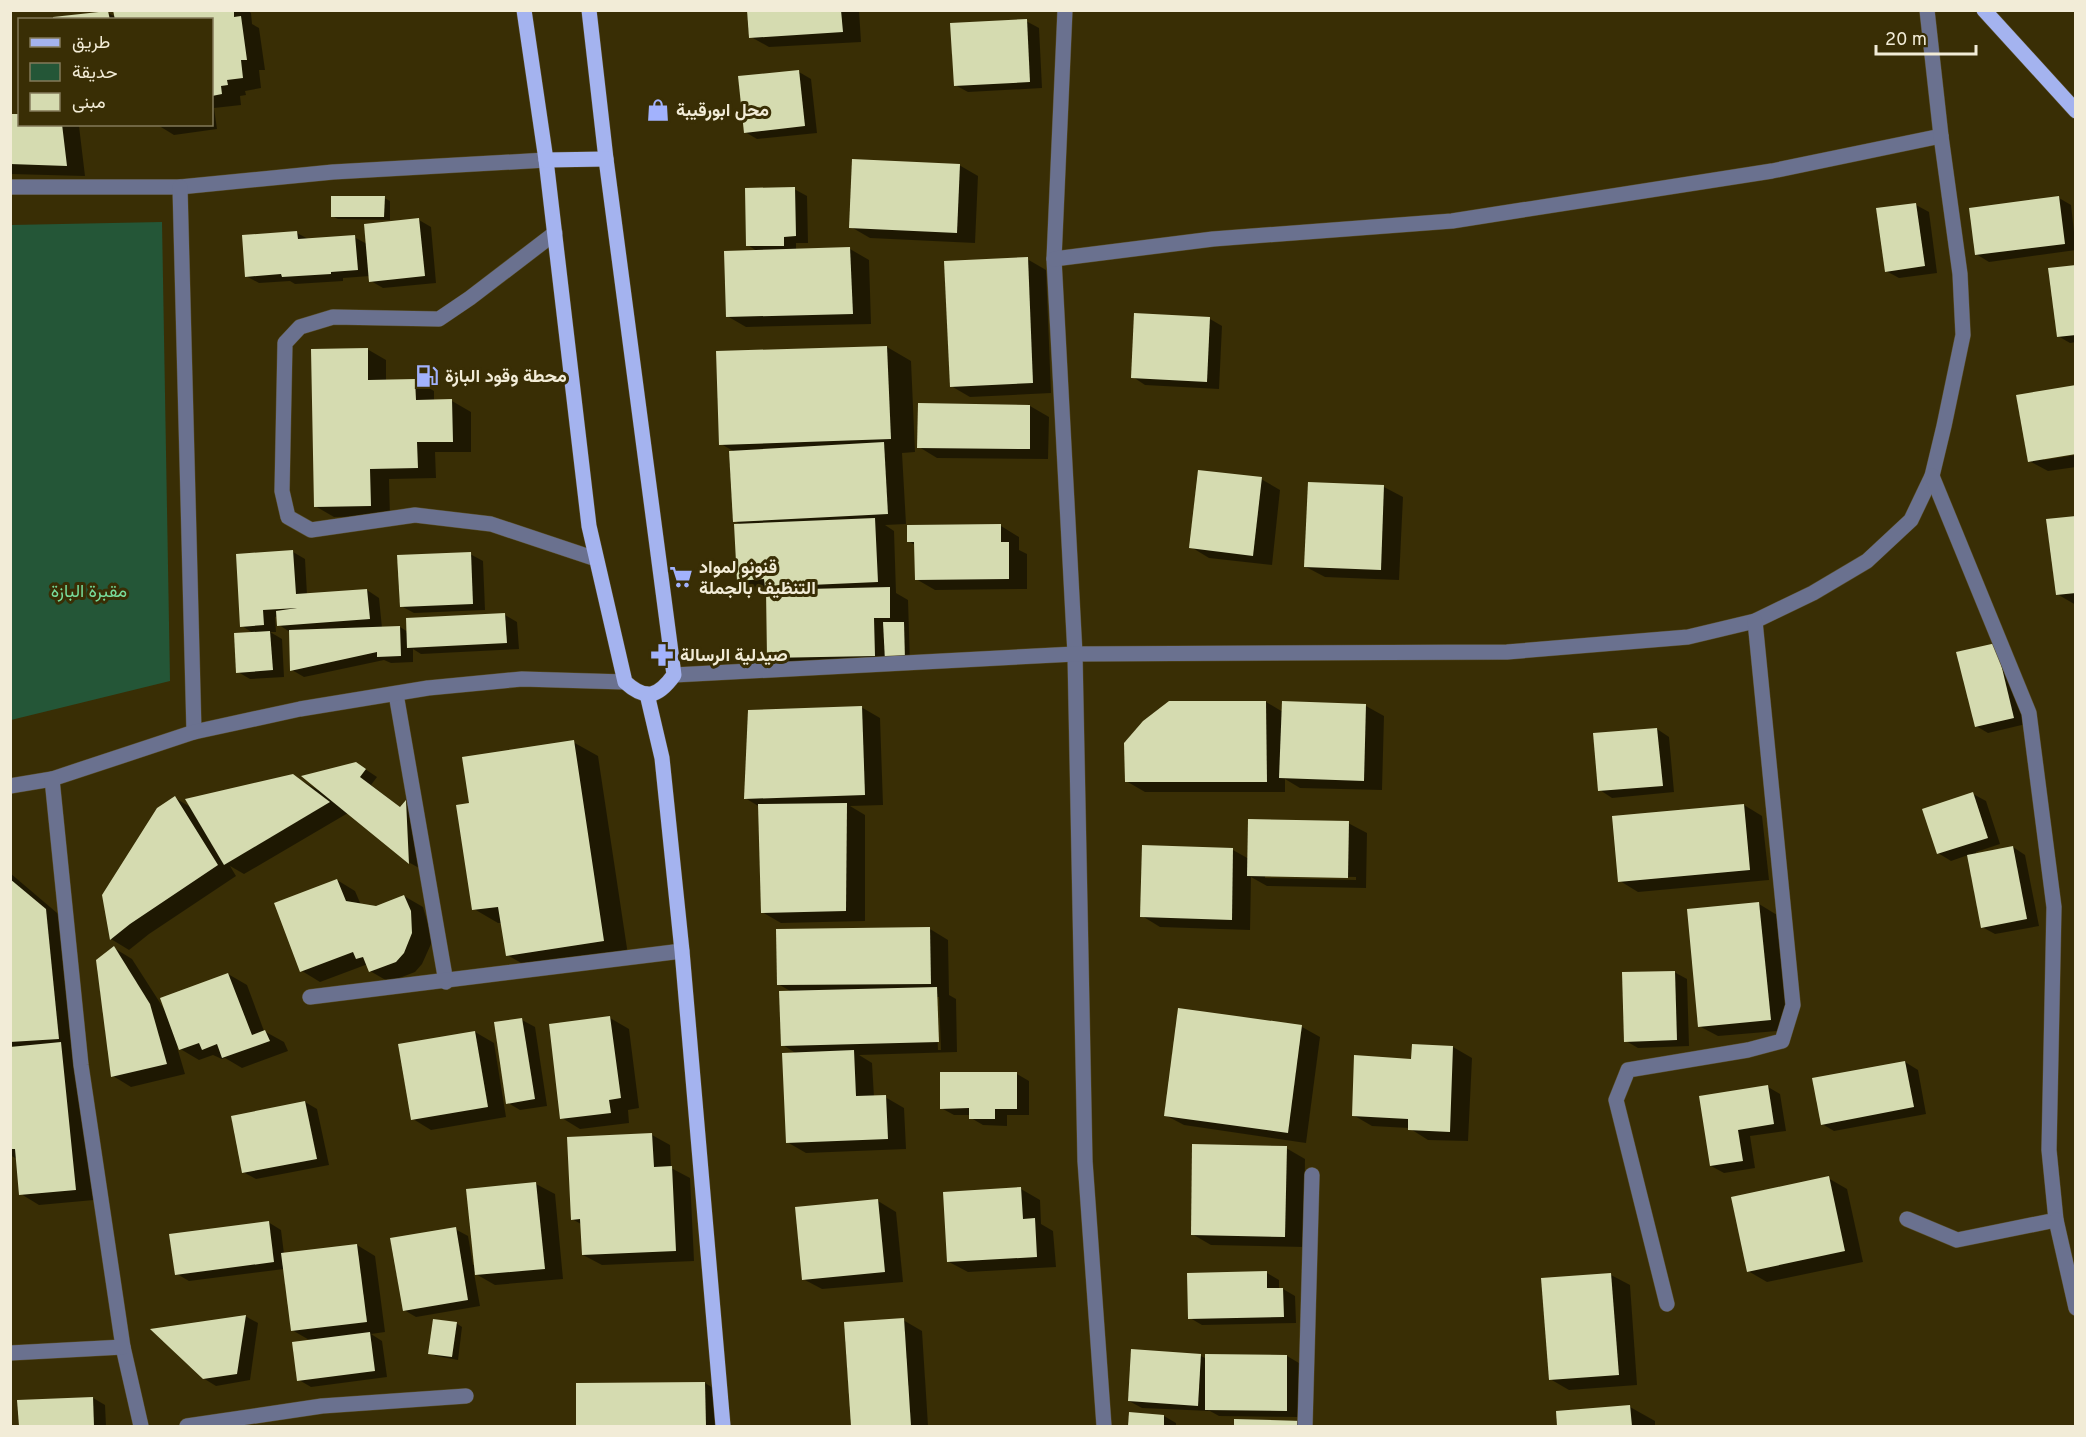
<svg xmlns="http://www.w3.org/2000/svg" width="2086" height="1437" viewBox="0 0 2086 1437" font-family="Overpass,Vazirmatn,sans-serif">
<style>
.green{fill:#245637}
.shadow{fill:#0007;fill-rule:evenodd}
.building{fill:#d5dbb0}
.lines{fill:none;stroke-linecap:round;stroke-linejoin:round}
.minor-casing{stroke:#574c27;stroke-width:16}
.major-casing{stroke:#574c27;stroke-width:16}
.minor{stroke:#6a718f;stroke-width:15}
.major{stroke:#a4b3ef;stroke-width:15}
.labels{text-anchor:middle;stroke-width:6;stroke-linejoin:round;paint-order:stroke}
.poi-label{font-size:18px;font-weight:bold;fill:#f2ecd7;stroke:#392e05;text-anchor:start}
.park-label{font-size:18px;fill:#78dc9b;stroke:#392e05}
</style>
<rect width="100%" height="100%" fill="#392e05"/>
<!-- green -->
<polygon class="green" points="162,222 170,681 11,720 11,225"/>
<!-- shadow -->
<g class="shadow">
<polygon points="115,10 247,10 251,13 252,24 259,28 265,70 259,70 261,88 245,91 246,95 240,96 241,105 214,108 217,129 174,135 156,124 212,124 212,20 55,20 108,13 116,17"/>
<polygon points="749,10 859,10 861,42 769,47 751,37"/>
<polygon points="1026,21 1039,28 1042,88 968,92 955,85"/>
<polygon points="799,72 811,79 817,133 757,139 745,132"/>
<polygon points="10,116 20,124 76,124 79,126 85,176 10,174"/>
<polygon points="959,165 978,176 975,243 870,238 851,227"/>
<polygon points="794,189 807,196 808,243 796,243 796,251 850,249 869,260 871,324 746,327 727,316 758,252 748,245"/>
<polygon points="384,198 390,201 390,220 338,219 332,216"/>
<polygon points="2059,198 2071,205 2076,250 1989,262 1976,254"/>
<polygon points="1916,205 1929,212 1937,273 1899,278 1886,271"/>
<polygon points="419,220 431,227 436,283 383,288 371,281 370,276 343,278 343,281 295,284 290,281 259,283 246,276 297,233 310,240 354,237 367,244"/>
<polygon points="1027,259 1046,270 1051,393 970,397 951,386"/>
<polygon points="2076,266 2076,342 2070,343 2058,336"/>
<polygon points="1210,319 1222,326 1219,389 1145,385 1133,377"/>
<polygon points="887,347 911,361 915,452 902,453 906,524 885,525 894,531 896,593 908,600 910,663 788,668 769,657 767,590 757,590 739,580 741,525 735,521 735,452 721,444"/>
<polygon points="367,349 386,360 386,381 415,380 434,391 434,401 452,401 471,412 471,452 435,452 436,478 389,479 390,516 334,517 315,506"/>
<polygon points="1030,406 1049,417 1048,459 937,458 919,447"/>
<polygon points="2076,455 2076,467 2048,471 2029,461 2044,457 2044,460"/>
<polygon points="1261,479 1280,490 1272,565 1209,558 1191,547"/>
<polygon points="1309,484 1384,487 1403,497 1399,580 1325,577 1306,567"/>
<polygon points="2076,517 2076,605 2057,594"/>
<polygon points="1001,526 1019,537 1019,550 1027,554 1027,589 935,590 916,579 915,545 908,541"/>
<polygon points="293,552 305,559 307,595 367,590 379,598 382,628 400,627 408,632 505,615 517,622 519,649 421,654 413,649 413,662 391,663 384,660 304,677 292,670 290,632 279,625 278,616 275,617 276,632 270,632 282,639 284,677 250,679 238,672 253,633 242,626"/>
<polygon points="470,554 483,561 485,610 414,613 401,606"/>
<polygon points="1996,645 2026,724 1988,733 1976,726"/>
<polygon points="1266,702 1283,712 1366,706 1384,716 1382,790 1300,788 1285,779 1285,792 1145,792 1126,781"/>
<polygon points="861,707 880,718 883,805 850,806 865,815 865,921 781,923 762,912 760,807 745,798"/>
<polygon points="1657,729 1669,737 1674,792 1612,798 1600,790"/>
<polygon points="573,742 598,756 628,955 532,969 507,955 502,923 498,923 474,909 471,804"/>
<polygon points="356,763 377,777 371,785 401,808 406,802 418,808 421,869 410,863 348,813 244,874 230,866 236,876 149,934 129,950 111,939 175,798 192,808 293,776 318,790"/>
<polygon points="1973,794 1986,801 2000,844 1976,852 1976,854 2013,847 2025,855 2039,926 1995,934 1982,927 1968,855 1951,861 1938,853"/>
<polygon points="1744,805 1762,816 1769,880 1638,892 1620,881"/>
<path d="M1348,823l19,10 -1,55 -99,-2 -16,-9 -1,53 -90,-3 -18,-11 2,-69 89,3 16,9zM1265,875l91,2v3l-91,-2z"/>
<polygon points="10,873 70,924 94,1200 39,1205 21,1194 17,1159 10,1155 10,1048 15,1048 10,1045"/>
<polygon points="337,880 355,891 361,905 376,907 404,896 423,907 431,934 431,944 422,964 415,972 389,982 370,971 368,964 320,982 302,971"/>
<polygon points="1759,904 1777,915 1789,1030 1718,1036 1699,1026"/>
<path d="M930,929l18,11 1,55 7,4 1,53 -98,3 13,8 2,34h11l19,11 2,41 -100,4 -19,-11 10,-88 -14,-9 9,-53 -14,-8zM936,997h3l2,53h-3z"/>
<polygon points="114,948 132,959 164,1009 228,974 247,985 264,1031 284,1042 288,1051 242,1068 225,1058 222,1059 213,1055 199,1060 177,1047 185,1074 131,1087 113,1076"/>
<polygon points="1674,972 1687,979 1689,1046 1638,1048 1626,1041"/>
<polygon points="610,1018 629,1029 639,1108 628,1110 629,1123 580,1129 562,1118"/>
<polygon points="522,1020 535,1027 547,1106 520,1110 508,1103"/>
<polygon points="1302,1027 1320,1037 1306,1143 1184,1125 1165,1115"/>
<polygon points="475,1032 494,1043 506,1117 431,1130 413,1119"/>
<polygon points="1453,1047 1472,1058 1468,1141 1428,1140 1409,1128 1372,1126 1353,1115 1412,1060"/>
<polygon points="1905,1062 1918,1070 1926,1114 1834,1131 1822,1124"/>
<polygon points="1017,1074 1029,1081 1029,1115 1007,1115 1007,1126 983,1125 971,1118 971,1115 954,1115 941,1108"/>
<polygon points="1768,1087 1780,1094 1786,1131 1750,1136 1755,1168 1724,1173 1711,1166"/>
<polygon points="305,1102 317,1109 329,1165 256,1179 243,1172"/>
<polygon points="652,1135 670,1145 671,1168 690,1178 694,1261 602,1265 583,1255 581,1224 572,1219"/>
<polygon points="1286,1148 1305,1159 1304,1247 1211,1245 1192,1234"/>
<polygon points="1828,1178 1847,1189 1863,1262 1767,1282 1748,1271"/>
<polygon points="536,1184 555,1194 563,1279 495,1285 474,1273 480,1306 416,1317 404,1310 455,1229 468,1236 473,1265 475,1264"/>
<polygon points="1021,1189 1040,1200 1041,1224 1053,1231 1056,1267 968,1272 949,1262"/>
<polygon points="878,1201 896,1212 903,1282 822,1289 803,1279"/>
<polygon points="268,1222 281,1230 284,1254 357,1245 375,1256 385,1332 371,1334 382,1341 387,1377 311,1387 299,1380 311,1341 292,1330 284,1269 189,1281 177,1274"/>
<polygon points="1267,1273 1279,1280 1279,1289 1283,1289 1295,1296 1296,1323 1202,1325 1190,1318"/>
<polygon points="1611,1275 1630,1285 1637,1385 1569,1390 1550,1379"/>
<polygon points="245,1316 258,1323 250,1380 216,1386 203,1378"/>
<polygon points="903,1320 922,1331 928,1426 853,1426 846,1323"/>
<polygon points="456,1323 462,1327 458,1360 436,1356 430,1353"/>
<polygon points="1201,1356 1207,1359 1287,1356 1299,1363 1299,1417 1219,1416 1210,1411 1142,1408 1129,1401"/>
<polygon points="705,1383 729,1398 730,1426 578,1426 577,1385"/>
<polygon points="93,1398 105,1405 106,1426 20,1426 19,1402"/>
<polygon points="1630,1407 1655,1421 1655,1426 1559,1426 1557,1412"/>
<polygon points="1131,1414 1164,1416 1176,1423 1176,1426 1130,1426"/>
<polygon points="1235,1421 1309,1426 1235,1426"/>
</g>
<!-- building -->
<g class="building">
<polygon points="113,10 234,10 234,17 241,16 247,60 241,60 243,78 227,80 228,85 221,86 222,94 212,96 212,20 115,20"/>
<polygon points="747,10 841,10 843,32 749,38"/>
<polygon points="108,11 110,20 53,20 53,17"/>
<polygon points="1027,19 1030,82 954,86 950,23"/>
<polygon points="799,70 805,126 744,133 738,76"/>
<polygon points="10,114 20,114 20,124 62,124 67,166 10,164"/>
<polygon points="852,159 960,164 957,233 849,228"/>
<polygon points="795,187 796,236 784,237 784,246 746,246 745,188"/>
<polygon points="331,196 385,196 384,217 331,217"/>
<polygon points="2059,196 2065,244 1975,255 1969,208"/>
<polygon points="1916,203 1925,266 1885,272 1876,208"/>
<polygon points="419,218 425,276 369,282 364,224"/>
<polygon points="297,231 298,239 355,235 358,270 331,272 331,274 282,277 281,274 245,277 242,235"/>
<polygon points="850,247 853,314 726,317 724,251"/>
<polygon points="1028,257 1033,383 950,387 944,261"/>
<polygon points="2076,265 2076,335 2057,337 2048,268"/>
<polygon points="1134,313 1210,317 1207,382 1131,378"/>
<polygon points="887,346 891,439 719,445 716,351"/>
<polygon points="368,348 368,380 415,379 416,400 452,399 453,442 417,442 418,468 370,469 371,506 314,507 311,349"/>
<polygon points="2076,385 2076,454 2028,462 2016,395"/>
<polygon points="918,403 1030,405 1030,449 917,448"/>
<polygon points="884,442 888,514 733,522 729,451"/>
<polygon points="1198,470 1262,477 1253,556 1189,548"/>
<polygon points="1308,482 1384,485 1381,570 1304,567"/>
<polygon points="2076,516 2076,593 2056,595 2046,519"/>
<polygon points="875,518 878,582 765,587 764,579 737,581 734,524"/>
<polygon points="1001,524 1001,542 1009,542 1009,579 915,580 914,542 907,542 907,525"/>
<polygon points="293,550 296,594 367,589 370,619 277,626 276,611 297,608 263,610 264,625 240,627 236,554"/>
<polygon points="471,552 473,604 400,607 397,555"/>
<polygon points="890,587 890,618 874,618 875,656 767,658 766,590"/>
<polygon points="505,613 507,643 407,648 406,618"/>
<polygon points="883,622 904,622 905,660 885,661"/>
<polygon points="400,626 401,656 377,657 377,652 290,671 289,630"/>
<polygon points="270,631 273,670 236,673 234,633"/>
<polygon points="1996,643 2014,718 1975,727 1956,652"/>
<polygon points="1169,701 1266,701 1267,782 1125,782 1124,743 1143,721"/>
<polygon points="1282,701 1366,704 1364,781 1279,778"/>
<polygon points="862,706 865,795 744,799 748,710"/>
<polygon points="1657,728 1663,786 1598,791 1593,733"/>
<polygon points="574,740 604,941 506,956 498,907 472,910 456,805 469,803 462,757"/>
<polygon points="356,762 366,769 360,777 400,807 406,800 409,864 301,776"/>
<polygon points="293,774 330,802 224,865 185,799"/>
<polygon points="1973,792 1988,838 1937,854 1922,809"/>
<polygon points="175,796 218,865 130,924 110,940 102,895 157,808"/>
<polygon points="847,803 846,911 761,913 758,804"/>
<polygon points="1744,804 1750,870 1618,882 1612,816"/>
<polygon points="1248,819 1349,821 1348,878 1247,876"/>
<polygon points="1142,845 1233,848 1232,920 1140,917"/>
<polygon points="2013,846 2027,919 1981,928 1967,855"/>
<polygon points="10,879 46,909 59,1039 10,1042"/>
<polygon points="337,879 346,901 376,906 404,895 411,911 412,933 404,953 396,962 369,972 363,957 356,959 353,952 300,972 274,903"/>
<polygon points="1759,902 1771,1020 1698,1027 1687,909"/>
<polygon points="930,927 931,984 777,985 776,929"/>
<polygon points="114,946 150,1004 167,1064 111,1077 96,960"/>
<polygon points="1675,971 1677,1040 1624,1042 1622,972"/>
<polygon points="228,973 252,1035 265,1030 270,1041 222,1058 217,1044 202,1050 199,1043 179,1050 160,998"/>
<polygon points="937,987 939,1042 781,1046 779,991"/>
<polygon points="1178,1008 1302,1025 1288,1133 1164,1116"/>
<polygon points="610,1016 621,1098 609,1100 611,1113 560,1119 549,1024"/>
<polygon points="522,1018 535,1099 506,1104 494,1022"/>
<polygon points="475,1031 488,1107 411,1120 398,1044"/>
<polygon points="61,1042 76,1190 19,1195 15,1149 10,1149 10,1047"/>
<polygon points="1412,1044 1453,1046 1450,1132 1408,1130 1408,1119 1352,1116 1354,1055 1411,1059"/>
<polygon points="854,1050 856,1096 886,1095 888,1139 786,1143 782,1053"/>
<polygon points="1905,1061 1914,1107 1821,1125 1812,1078"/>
<polygon points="940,1072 1017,1072 1017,1109 995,1109 995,1119 969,1119 969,1108 940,1109"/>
<polygon points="1768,1085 1774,1124 1738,1130 1743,1161 1710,1166 1699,1096"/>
<polygon points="305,1101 317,1159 242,1173 231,1116"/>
<polygon points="652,1133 654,1167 672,1166 676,1251 582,1255 580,1219 571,1220 567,1137"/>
<polygon points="1192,1144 1287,1146 1285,1237 1191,1235"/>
<polygon points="1829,1176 1845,1251 1747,1272 1731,1197"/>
<polygon points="536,1182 545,1269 475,1275 466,1189"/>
<polygon points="1021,1187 1023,1219 1035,1218 1037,1257 947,1262 943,1192"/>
<polygon points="878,1199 885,1272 802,1280 795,1207"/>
<polygon points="269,1221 274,1262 175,1275 169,1234"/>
<polygon points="456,1227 468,1300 403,1311 390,1238"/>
<polygon points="357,1244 367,1322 291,1331 281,1253"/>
<polygon points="1267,1271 1267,1288 1283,1288 1284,1317 1188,1319 1187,1273"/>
<polygon points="1611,1273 1619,1375 1549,1380 1541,1278"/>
<polygon points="246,1315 237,1374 203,1379 150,1329"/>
<polygon points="904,1318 911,1426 851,1426 844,1322"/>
<polygon points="433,1319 457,1322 452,1357 428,1354"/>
<polygon points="370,1332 375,1371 297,1381 292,1342"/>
<polygon points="1131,1349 1201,1354 1198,1406 1128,1401"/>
<polygon points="1205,1354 1287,1355 1287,1411 1205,1410"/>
<polygon points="705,1382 706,1426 576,1426 576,1383"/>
<polygon points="93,1397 94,1426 19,1426 17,1400"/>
<polygon points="1630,1405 1632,1426 1557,1426 1556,1411"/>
<polygon points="1129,1412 1164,1415 1164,1426 1128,1426"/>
<polygon points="1234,1419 1302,1421 1301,1426 1234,1426"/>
</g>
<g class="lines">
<!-- minor casing -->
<g class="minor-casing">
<g id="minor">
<polyline points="1065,10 1054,259 1075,654 1085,1161 1104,1426"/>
<polyline points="10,187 180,187 333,172 546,160"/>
<polyline points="180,187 194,732"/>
<polyline points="555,233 470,298 439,319 333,317 300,327 285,343 282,491 288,517 311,530 415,515 491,524 596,559"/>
<polyline points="1054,259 1213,239 1452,221 1772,171 1941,136"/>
<polyline points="674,675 1075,654 1507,652 1688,637 1755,621 1813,593 1867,561 1911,520 1932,476 1944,426 1963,335 1960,274 1941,136 1927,10"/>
<polyline points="396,694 446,982"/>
<polyline points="10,786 52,779 194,732 300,709 428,688 522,679 625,682"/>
<polyline points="310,997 682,951"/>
<polyline points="1907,1219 1957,1240 2056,1220 2049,1150 2054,907 2029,713 1932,476"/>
<polyline points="2056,1220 2076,1308"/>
<polyline points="1667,1304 1616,1100 1628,1070 1748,1050 1782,1041 1793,1005 1755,621"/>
<polyline points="123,1347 141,1426"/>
<polyline points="10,1353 123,1347 81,1065 52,779"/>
<polyline points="187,1426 322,1406 466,1396"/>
<polyline points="1305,1426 1312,1175"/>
</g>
</g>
<!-- major casing -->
<g class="major-casing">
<g id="major">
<path d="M524,10l22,150 43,366 36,156c21,19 33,15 49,-7l-68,-516 -17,-149"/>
<polyline points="1984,10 2076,111"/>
<polyline points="546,160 606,159"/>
<polyline points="647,694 662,758 682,951 723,1426"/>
</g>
</g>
<!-- minor -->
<use href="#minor" class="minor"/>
<!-- major -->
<use href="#major" class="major"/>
</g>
<!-- icons -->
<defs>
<g id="shop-bare" transform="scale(1.8)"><path d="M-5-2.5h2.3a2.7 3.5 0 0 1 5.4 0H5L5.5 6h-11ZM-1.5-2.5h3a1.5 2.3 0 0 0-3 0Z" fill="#a2b2fd" stroke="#392e05" stroke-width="2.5" paint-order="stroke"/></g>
<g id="fuel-bare" transform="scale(1.8)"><path d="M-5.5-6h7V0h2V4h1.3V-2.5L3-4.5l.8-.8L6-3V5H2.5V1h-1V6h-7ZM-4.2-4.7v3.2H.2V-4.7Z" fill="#a2b2fd" stroke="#392e05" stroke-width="2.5" paint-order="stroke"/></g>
<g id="supermarket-bare" transform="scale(1.8)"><path d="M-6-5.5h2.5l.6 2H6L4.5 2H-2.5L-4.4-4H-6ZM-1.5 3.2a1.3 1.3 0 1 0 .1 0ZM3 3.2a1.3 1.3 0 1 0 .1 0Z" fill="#a2b2fd" stroke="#392e05" stroke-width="2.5" paint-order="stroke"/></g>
<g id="pharmacy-bare" transform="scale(1.8)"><path d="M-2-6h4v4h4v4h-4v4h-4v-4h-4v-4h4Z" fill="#a2b2fd" stroke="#392e05" stroke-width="2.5" paint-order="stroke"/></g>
</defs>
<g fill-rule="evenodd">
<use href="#shop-bare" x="658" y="110"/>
<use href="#fuel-bare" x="427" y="376"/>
<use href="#supermarket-bare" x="681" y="577"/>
<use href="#pharmacy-bare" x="662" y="655"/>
</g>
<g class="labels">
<!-- poi labels -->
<g class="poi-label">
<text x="676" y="116">محل ابورقيبة</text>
<text x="445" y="382">محطة وقود البازة</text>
<text x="699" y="573">قنونو لمواد<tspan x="699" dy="21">التنظيف بالجملة</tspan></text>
<text x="680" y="661">صيدلية الرسالة</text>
</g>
<!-- park labels -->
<g class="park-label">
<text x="89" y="597">مقبرة البازة</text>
</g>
</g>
<!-- border -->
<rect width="2086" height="1437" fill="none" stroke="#f2ecd7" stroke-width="24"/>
<!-- legend -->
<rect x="18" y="18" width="195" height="108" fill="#392e05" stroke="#837a59" stroke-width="1.5"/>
<rect x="30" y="38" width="30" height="9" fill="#a4b3ef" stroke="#837a59" stroke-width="1.5"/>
<text x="72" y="48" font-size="18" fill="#f2ecd7">طريق</text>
<rect x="30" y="63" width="30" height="18" fill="#245637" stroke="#837a59" stroke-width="1.5"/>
<text x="72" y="78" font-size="18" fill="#f2ecd7">حديقة</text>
<rect x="30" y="93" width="30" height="18" fill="#d5dbb0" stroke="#837a59" stroke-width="1.5"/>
<text x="72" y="108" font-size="18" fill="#f2ecd7">مبنى</text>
<!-- scale -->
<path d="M1876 45v9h100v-9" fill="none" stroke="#f2ecd7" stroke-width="3"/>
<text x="1885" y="45" font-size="18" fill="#f2ecd7" stroke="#392e05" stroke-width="4.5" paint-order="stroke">20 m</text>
</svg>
